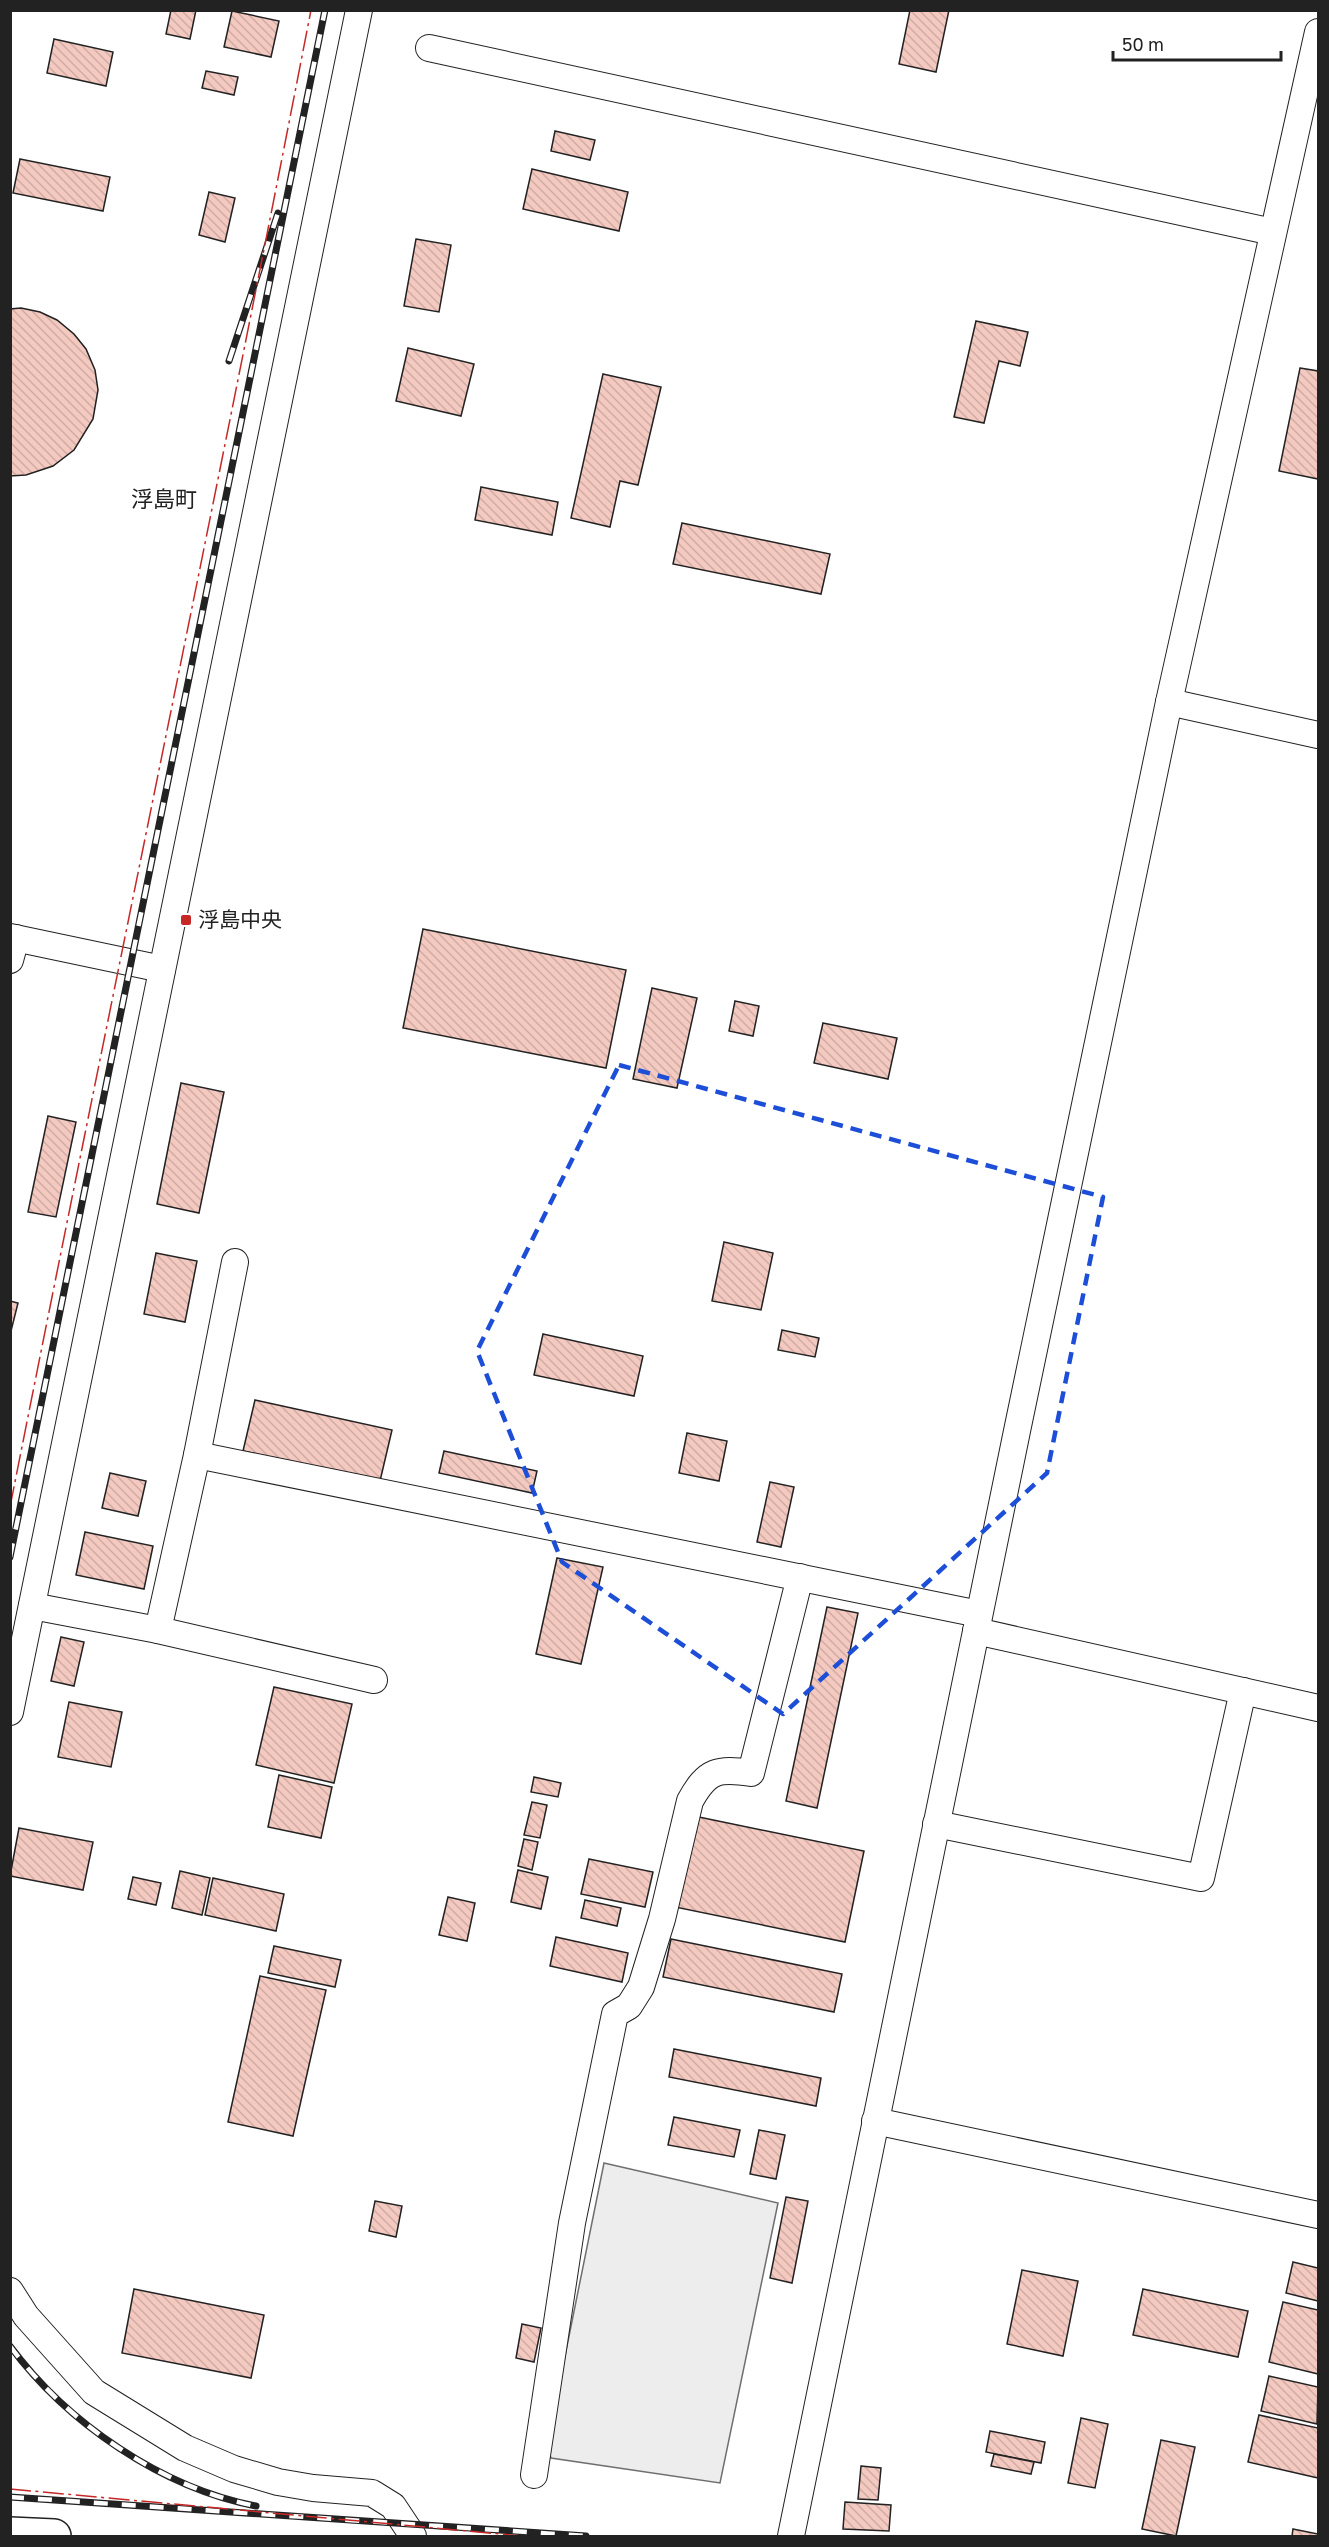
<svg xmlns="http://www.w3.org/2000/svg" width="1329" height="2547" viewBox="0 0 1329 2547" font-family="'Golos Text','Noto Sans JP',sans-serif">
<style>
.parking{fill:#ededed;stroke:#6f6f6f;stroke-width:1.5}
.building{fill:url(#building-back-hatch);stroke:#222;stroke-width:1.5}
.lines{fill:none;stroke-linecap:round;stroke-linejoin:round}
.minor-casing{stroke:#222;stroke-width:28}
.highway-casing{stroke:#222;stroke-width:36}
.minor{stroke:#fff;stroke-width:26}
.highway{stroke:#fff;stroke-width:33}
.rail-casing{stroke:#222;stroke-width:7}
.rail{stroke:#fff;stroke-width:4.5;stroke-dasharray:14;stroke-linecap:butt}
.power{stroke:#c62828;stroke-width:1.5;stroke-dasharray:21 4.5 3 4.5;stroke-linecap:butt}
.marked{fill:none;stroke:#1d4ed8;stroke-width:4.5;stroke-dasharray:12 8;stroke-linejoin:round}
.poi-dot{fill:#c62828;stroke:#fff;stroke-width:2}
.labels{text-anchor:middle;stroke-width:4.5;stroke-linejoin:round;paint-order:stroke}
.poi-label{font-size:21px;fill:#222;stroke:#fff;text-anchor:start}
.neighbourhood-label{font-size:22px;fill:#222;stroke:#fff}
</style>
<defs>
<pattern id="building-back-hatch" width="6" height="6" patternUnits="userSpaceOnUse" patternTransform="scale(1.5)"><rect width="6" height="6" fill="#f3c9c0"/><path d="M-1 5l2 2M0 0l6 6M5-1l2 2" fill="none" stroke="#d0aca5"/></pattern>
</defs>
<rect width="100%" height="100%" fill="#fff"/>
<!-- parking -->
<polygon class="parking" points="604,2163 778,2203 720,2483 551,2458 547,2445"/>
<!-- building -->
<g class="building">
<polygon points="171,10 196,10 190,39 166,34"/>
<polygon points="910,10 949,10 936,72 899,64"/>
<polygon points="232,11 279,21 271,57 224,47"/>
<polygon points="54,39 113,52 106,86 47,73"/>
<polygon points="206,71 238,77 234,95 202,88"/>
<polygon points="555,131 595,140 590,160 551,151"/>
<polygon points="20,159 110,177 103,211 13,193"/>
<polygon points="532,169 628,192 619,231 523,209"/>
<polygon points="209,192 235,198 225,242 199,235"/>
<polygon points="416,239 451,245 439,312 404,306"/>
<polygon points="21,308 40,312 57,320 74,334 86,349 95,370 98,390 93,419 74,450 53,466 26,475 10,476 10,309"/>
<polygon points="976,321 1028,332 1020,366 999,361 984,423 954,417"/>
<polygon points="408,348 474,364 461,416 396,401"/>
<polygon points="1300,368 1318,371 1318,479 1279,471"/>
<polygon points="603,374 661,387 638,485 620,481 610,527 571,518"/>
<polygon points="481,487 558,502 552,535 475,520"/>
<polygon points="682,523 830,554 821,594 673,564"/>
<polygon points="423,929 626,970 606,1068 403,1028"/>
<polygon points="652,988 697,998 677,1088 633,1079"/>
<polygon points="735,1001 759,1006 753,1036 729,1031"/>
<polygon points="823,1023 897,1038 888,1079 814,1063"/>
<polygon points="181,1083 224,1092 199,1213 157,1204"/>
<polygon points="48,1116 76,1122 56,1217 28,1212"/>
<polygon points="724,1242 773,1253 761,1310 712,1301"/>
<polygon points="156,1253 197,1261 185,1322 144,1314"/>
<polygon points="10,1301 18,1303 10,1335"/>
<polygon points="782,1330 819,1338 815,1357 778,1350"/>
<polygon points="543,1334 643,1356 634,1396 534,1375"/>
<polygon points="255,1400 392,1430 380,1481 243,1451"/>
<polygon points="687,1433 727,1441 719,1481 679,1473"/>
<polygon points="444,1451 537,1471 532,1493 439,1473"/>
<polygon points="110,1473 146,1481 138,1516 102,1508"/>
<polygon points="770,1482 794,1487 781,1547 757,1542"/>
<polygon points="85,1532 153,1546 144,1589 76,1575"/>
<polygon points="557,1558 603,1567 581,1664 536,1654"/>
<polygon points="827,1607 858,1613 817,1808 786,1801"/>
<polygon points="61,1637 84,1642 74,1686 51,1681"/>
<polygon points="274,1687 352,1704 334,1783 256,1765"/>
<polygon points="69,1702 122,1712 111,1767 58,1757"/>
<polygon points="279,1775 332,1787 321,1838 268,1827"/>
<polygon points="534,1777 561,1783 558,1797 531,1792"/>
<polygon points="532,1802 547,1805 540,1838 524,1835"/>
<polygon points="694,1816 864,1851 845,1942 675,1907"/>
<polygon points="19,1828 93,1842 83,1890 10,1876"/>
<polygon points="524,1839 538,1842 532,1870 518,1866"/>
<polygon points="589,1859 653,1872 645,1907 581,1894"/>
<polygon points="518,1870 548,1877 541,1909 511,1902"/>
<polygon points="180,1871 210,1878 202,1915 172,1908"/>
<polygon points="133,1877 161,1883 156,1905 128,1899"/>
<polygon points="213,1878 284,1894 276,1931 205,1915"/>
<polygon points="448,1897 475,1903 467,1941 439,1935"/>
<polygon points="585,1900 621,1908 617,1926 581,1918"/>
<polygon points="556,1937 628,1953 622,1982 550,1966"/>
<polygon points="671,1939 842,1974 834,2012 663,1977"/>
<polygon points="274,1946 341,1960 335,1987 268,1973"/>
<polygon points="260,1976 326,1990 293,2136 228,2122"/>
<polygon points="674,2049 821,2078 816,2106 669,2077"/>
<polygon points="674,2117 740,2130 734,2157 668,2145"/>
<polygon points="759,2130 785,2135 776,2179 750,2174"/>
<polygon points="786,2197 808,2201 792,2283 770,2278"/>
<polygon points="375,2201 402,2206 396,2237 369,2231"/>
<polygon points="1293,2262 1318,2268 1318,2301 1286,2293"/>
<polygon points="1022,2270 1078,2281 1063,2356 1007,2344"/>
<polygon points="134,2289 264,2315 251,2378 122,2353"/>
<polygon points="1143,2289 1248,2311 1238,2357 1133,2335"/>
<polygon points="1283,2302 1318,2310 1318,2374 1269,2362"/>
<polygon points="522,2324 541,2328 534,2362 516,2358"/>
<polygon points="1269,2376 1318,2387 1317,2424 1261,2411"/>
<polygon points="1259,2415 1318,2428 1318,2478 1248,2462"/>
<polygon points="1081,2418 1108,2424 1095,2488 1068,2483"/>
<polygon points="990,2431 1045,2442 1041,2463 986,2452"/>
<polygon points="1161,2440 1195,2447 1176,2536 1142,2529"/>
<polygon points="994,2454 1034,2462 1031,2474 991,2466"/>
<polygon points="861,2466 881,2468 878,2500 858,2499"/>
<polygon points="845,2502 891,2505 889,2531 843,2529"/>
<polygon points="1293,2529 1318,2534 1317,2536 1292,2536"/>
</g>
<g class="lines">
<!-- minor casing -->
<g class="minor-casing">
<g id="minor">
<polyline points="429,48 1273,232"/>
<polyline points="1169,702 1318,735"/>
<polyline points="10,937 162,969"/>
<polyline points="10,960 16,938"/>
<polyline points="197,1455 979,1614"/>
<polyline points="32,1606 158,1630 374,1680"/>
<polyline points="158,1630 197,1455 235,1262"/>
<polyline points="976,1631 1318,1708"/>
<polyline points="10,1712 359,10"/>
<polyline points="936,1824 1201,1878 1243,1691"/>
<polyline points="875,2121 1318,2215"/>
<polyline points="10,2291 26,2316 94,2392 185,2448 234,2469 278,2482 313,2488 372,2493 393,2506 413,2536"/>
<path d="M534,2475l38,-252 43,-209 14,-8 12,-19 21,-68 28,-118c17,-31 28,-33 61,-28l49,-196"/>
<polyline points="791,2536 1017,1431 1169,702 1318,32"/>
</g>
</g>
<!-- highway casing -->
<g class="highway-casing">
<polyline id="highway" points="10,2534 54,2536"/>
</g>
<!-- minor -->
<use href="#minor" class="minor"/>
<!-- highway -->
<use href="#highway" class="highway"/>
<!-- rail casing -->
<g class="rail-casing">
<g id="rail">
<polyline points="229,361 278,213"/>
<polyline points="10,1557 325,10"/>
<path d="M10,2346c57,77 152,142 246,160"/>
<polyline points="10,2497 586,2536"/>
</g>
</g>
<!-- rail -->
<use href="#rail" class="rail"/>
<!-- power -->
<g class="power">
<path d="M10,1507c99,-499 204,-997 301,-1497"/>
<polyline points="10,2489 522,2536"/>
</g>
</g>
<!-- marked area -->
<path class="marked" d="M619,1065l484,132 -56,276 -264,241 -221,-152 -85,-211z"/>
<!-- markers -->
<rect class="poi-dot" x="180" y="914" width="12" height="12" rx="3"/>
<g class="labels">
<!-- poi labels -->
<g class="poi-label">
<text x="198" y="927">浮島中央</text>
</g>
<!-- neighbourhood labels -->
<g class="neighbourhood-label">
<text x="164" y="507">浮島町</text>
</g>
</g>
<!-- border -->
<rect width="1329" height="2547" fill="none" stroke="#222222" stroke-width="24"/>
<!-- scale -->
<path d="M1113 51v9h168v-9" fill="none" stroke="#222222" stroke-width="3"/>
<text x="1122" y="51" font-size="18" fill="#222222" stroke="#ffffff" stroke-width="4.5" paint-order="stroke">50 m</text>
</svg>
